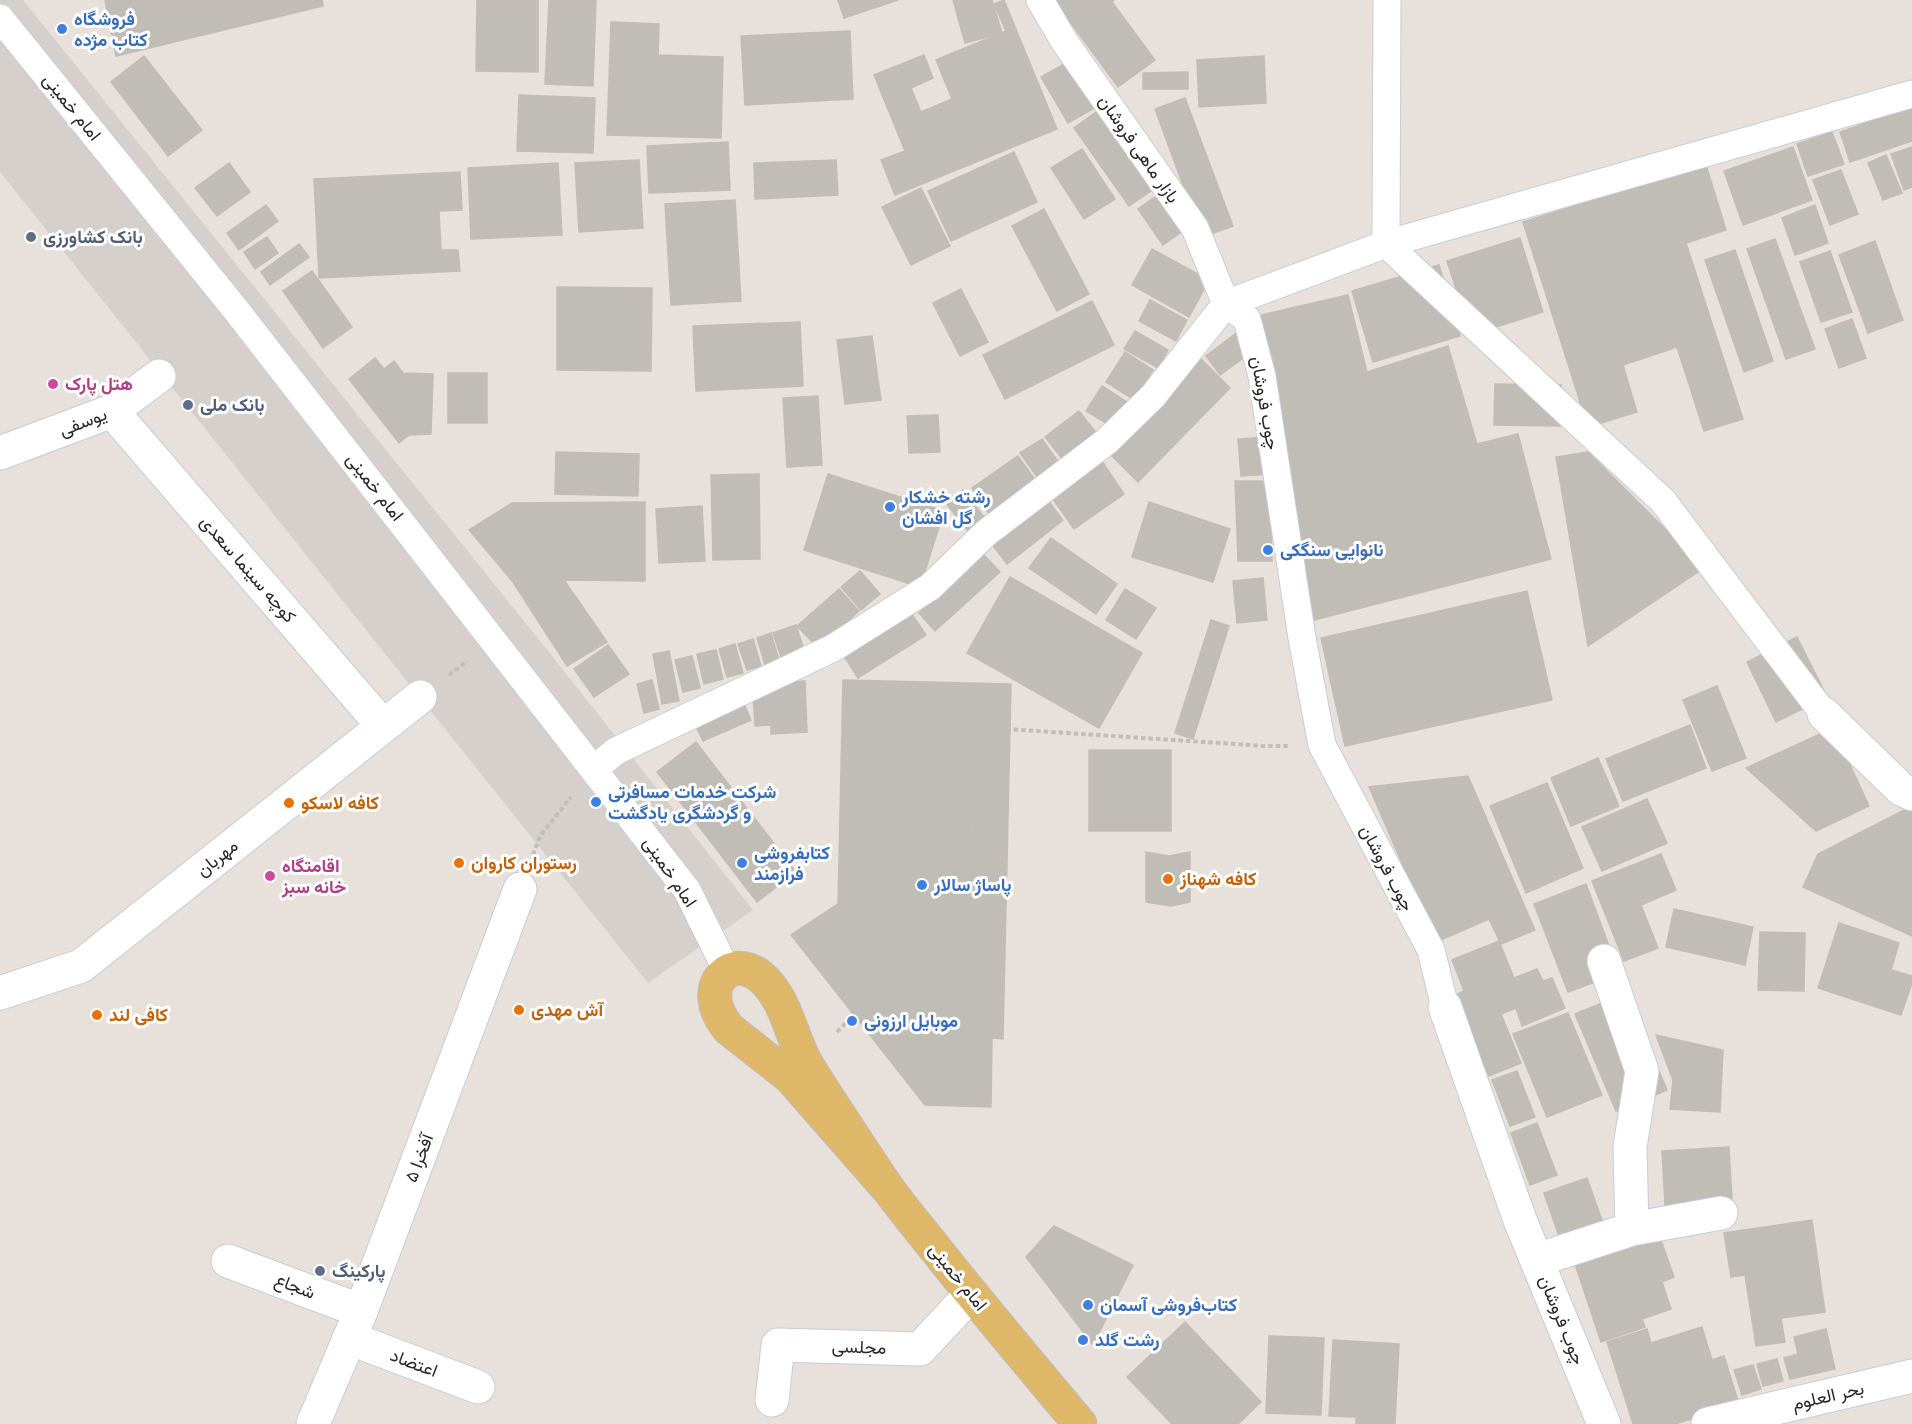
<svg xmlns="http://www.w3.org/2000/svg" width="1912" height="1424" viewBox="0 0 1912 1424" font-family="Lato,Vazirmatn,sans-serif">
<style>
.plaza{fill:#d5d0cc}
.building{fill:#c0bcb6;stroke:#c3bcb4;stroke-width:1.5}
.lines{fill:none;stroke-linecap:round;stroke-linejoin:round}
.pedestrian-casing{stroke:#c8cdd7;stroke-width:29}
.minor-casing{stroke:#c8cdd7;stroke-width:35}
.primary-casing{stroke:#bebebe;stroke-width:35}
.path{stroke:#bebebe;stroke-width:4;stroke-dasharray:4.5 3;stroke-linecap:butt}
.pedestrian{stroke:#fff;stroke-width:27}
.minor{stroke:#fff;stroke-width:33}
.primary{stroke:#dfb768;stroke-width:33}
.shop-dot{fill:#3f7fe0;stroke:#fff;stroke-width:2}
.service-dot{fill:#5c6f8a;stroke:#fff;stroke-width:2}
.hotel-dot{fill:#d1479c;stroke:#fff;stroke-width:2}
.food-dot{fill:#e8710a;stroke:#fff;stroke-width:2}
.labels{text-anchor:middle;stroke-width:6;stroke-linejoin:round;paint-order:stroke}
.shop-label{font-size:18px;font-weight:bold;fill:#366cbe;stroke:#fff;text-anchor:start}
.street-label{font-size:18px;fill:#272727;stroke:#fff}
.service-label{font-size:18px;font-weight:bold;fill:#4e5e75;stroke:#fff;text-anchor:start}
.hotel-label{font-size:18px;font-weight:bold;fill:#b23c85;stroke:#fff;text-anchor:start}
.food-label{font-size:18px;font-weight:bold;fill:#c56008;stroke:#fff;text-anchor:start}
</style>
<rect width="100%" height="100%" fill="#e8e0da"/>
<!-- plaza -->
<polygon class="plaza" points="0,0 23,0 545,647 753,910 648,983 0,172"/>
<!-- building -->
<g class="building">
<polygon points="105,0 322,0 323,6 116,56"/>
<polygon points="477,0 538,0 538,72 476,71"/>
<polygon points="549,0 596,0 593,86 545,84"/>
<polygon points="838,0 898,0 844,18"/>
<polygon points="953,0 992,0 1002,33 965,43"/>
<polygon points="1004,0 1057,129 895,195 881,160 905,151 874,75 924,55 933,78 911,88 921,112 952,99 936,60 1006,31 994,4"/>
<polygon points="1054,0 1114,0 1112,2 1155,60 1118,87"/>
<polygon points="611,22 659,24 658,55 723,57 721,138 607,135"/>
<polygon points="850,31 853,99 745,105 741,36"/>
<polygon points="144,56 202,130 168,156 111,82"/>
<polygon points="1264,56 1266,103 1199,107 1197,60"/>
<polygon points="1073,59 1100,105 1068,123 1041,77"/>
<polygon points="1188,72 1188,89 1143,89 1143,73"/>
<polygon points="519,95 595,98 593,153 517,151"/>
<polygon points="1185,98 1233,226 1202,237 1155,109"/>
<polygon points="1103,107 1158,186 1129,206 1074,128"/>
<polygon points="1912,107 1912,141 1850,162 1840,132"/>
<polygon points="1832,132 1844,164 1808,176 1797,144"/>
<polygon points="728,142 730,190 649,193 647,146"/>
<polygon points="1793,147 1812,200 1743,225 1724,171"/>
<polygon points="1912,147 1912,187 1904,190 1891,154"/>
<polygon points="1082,149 1115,199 1084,219 1051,168"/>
<polygon points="1014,152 1037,202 951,241 928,191"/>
<polygon points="1886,155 1902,193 1883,200 1868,163"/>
<polygon points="639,160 643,228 579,232 575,163"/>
<polygon points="836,160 838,195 755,199 754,163"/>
<polygon points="229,163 250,192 217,216 195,188"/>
<polygon points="558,163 562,235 471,239 468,168"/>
<polygon points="1706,165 1726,230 1686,243 1743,419 1704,431 1677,347 1623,365 1637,412 1588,427 1523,222"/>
<polygon points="1841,170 1858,214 1830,225 1813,180"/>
<polygon points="460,172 462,210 439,211 441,250 458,250 460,271 319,278 314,179"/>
<polygon points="921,188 950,246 911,265 882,207"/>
<polygon points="1162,192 1187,228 1163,245 1138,209"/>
<polygon points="735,200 741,301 671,305 665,204"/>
<polygon points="266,205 278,221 239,250 227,233"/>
<polygon points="1815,205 1828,243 1795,255 1782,218"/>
<polygon points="1044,209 1089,294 1057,311 1012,226"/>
<polygon points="267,237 278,253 255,269 244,252"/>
<polygon points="1520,238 1543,312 1471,335 1447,261"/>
<polygon points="1775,239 1815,349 1786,359 1747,249"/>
<polygon points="1875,241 1903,320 1868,333 1839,255"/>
<polygon points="299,244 309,257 270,285 261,272"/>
<polygon points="1152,249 1209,280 1189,317 1132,285"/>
<polygon points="1735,250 1773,361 1744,372 1705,260"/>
<polygon points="1830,251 1852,312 1821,322 1800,262"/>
<polygon points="1439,265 1460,336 1373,362 1352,291"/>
<polygon points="312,271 352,327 323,348 283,291"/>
<polygon points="557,287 652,288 651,371 557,370"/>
<polygon points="961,289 988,342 960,356 933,303"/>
<polygon points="1348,295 1367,372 1448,346 1477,444 1518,434 1551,559 1310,621 1253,317"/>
<polygon points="1150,300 1187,320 1176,341 1139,321"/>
<polygon points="1092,301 1114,345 1005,399 983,355"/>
<polygon points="1852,319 1866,358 1839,368 1825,329"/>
<polygon points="800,322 803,386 696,391 693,326"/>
<polygon points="1135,331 1168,350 1158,368 1124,349"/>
<polygon points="1239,331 1254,350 1220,375 1206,356"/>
<polygon points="872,336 881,400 845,404 837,340"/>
<polygon points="1125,352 1153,370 1134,400 1106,382"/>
<polygon points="375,358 384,369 394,361 403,373 433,374 431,434 409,435 399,443 349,379"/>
<polygon points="1201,359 1230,388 1138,482 1109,453"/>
<rect x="448" y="373" width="39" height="50"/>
<polygon points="1495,384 1561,385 1560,426 1494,425"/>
<polygon points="1102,386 1130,404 1114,428 1086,411"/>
<polygon points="818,396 822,465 787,467 783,398"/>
<polygon points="1079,411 1102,440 1068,466 1045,437"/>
<polygon points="938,415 940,452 909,453 907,416"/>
<polygon points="1271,437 1273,474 1241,476 1238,439"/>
<polygon points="1042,439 1061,466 1040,481 1020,453"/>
<polygon points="556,452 639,454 638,496 555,494"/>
<polygon points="1588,452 1704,568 1588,646 1556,457"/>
<polygon points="1018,456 1038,484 991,517 972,488"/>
<polygon points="1099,457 1124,494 1074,529 1048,492"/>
<polygon points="759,474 760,559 713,560 711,475"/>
<polygon points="828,474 944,511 920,587 804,550"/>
<polygon points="1235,481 1270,481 1272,561 1238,561"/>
<polygon points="963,490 988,522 971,535 946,503"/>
<polygon points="1043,494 1063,520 1007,564 987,538"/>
<polygon points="645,502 645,581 564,580 607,642 567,666 513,582 469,530 512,503"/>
<polygon points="1149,502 1230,529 1213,582 1132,557"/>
<polygon points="702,506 705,561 659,563 656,509"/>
<polygon points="1051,538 1117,584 1096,614 1029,568"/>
<polygon points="983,554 1000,572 935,631 919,613"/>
<polygon points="860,571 880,594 861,610 841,587"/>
<polygon points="1010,577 1142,653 1099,728 967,653"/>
<polygon points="1263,578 1267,620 1237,623 1233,581"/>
<polygon points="839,589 859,611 818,648 797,626"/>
<polygon points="1125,589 1156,608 1136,639 1106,620"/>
<polygon points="1527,591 1552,700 1345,746 1321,638"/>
<polygon points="909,610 926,635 858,678 842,653"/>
<polygon points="1211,620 1229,626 1193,739 1175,733"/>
<polygon points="796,625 805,653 782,660 773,633"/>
<polygon points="771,633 779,660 765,665 757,638"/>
<polygon points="1797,637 1827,697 1776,722 1747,662"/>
<polygon points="753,639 761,666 747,670 738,644"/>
<polygon points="735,644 743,673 727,677 719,649"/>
<polygon points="608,645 629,674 594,697 574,669"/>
<polygon points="716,650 723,679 704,684 697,654"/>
<polygon points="669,651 679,701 662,704 653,654"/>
<polygon points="692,656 700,688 683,692 675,660"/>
<polygon points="652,680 659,709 644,713 637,684"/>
<polygon points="843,680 1011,684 1003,1039 992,1038 991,1107 925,1105 791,935 838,904"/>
<polygon points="805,681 807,732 771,734 771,725 755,726 753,692 768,683"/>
<polygon points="1717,686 1746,758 1712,771 1683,700"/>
<polygon points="740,694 751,720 703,741 691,716"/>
<polygon points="1690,725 1706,768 1623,801 1606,759"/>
<polygon points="1833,728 1869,806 1816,831 1746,768"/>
<polygon points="696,742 796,872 757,902 657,772"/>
<rect x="1089" y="750" width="82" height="81"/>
<polygon points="1598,758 1619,806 1571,826 1551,778"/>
<polygon points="1468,776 1535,930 1501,944 1489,919 1436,942 1369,787"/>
<polygon points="1547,783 1583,868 1526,893 1490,806"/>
<polygon points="1647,799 1667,843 1602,871 1582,827"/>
<polygon points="1906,809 1912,812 1912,936 1803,887 1818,854"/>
<polygon points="1146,852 1169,856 1190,852 1190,902 1171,906 1146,902"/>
<polygon points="1661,854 1676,890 1641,905 1658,948 1624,961 1592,881"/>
<polygon points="1586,884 1619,973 1568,992 1534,904"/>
<polygon points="1674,909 1753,927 1745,965 1666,947"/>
<polygon points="1839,923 1899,943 1891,970 1912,976 1912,983 1901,1015 1818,988"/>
<polygon points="1760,932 1805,933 1804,991 1758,990"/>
<polygon points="1499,941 1514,978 1537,969 1543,981 1552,978 1565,1008 1522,1026 1516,1008 1501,1014 1521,1063 1489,1076 1456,995 1464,991 1452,960"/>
<polygon points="1626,993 1667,1090 1616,1111 1575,1014"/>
<polygon points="1568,1013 1602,1095 1547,1117 1513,1034"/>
<polygon points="1656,1035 1723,1050 1720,1112 1670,1109 1673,1080"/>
<polygon points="1517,1071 1535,1117 1510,1126 1492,1080"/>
<polygon points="1537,1123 1557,1175 1530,1185 1511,1133"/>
<polygon points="1729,1147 1733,1218 1666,1222 1662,1151"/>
<polygon points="1587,1178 1610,1243 1567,1259 1544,1193"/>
<polygon points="1812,1220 1825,1312 1781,1318 1785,1342 1756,1346 1745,1275 1731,1277 1724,1233"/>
<polygon points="1054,1226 1133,1265 1093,1345 1026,1257"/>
<polygon points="1659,1235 1674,1277 1662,1282 1671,1309 1642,1319 1645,1327 1601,1342 1575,1264"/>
<polygon points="1185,1322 1261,1402 1238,1424 1172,1424 1127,1377"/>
<polygon points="1702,1327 1712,1360 1724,1356 1739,1404 1675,1424 1633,1424 1607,1342 1647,1329 1651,1343"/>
<polygon points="1826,1329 1835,1369 1790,1379 1784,1358 1798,1354 1794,1337"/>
<polygon points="1269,1336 1324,1338 1321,1415 1266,1413"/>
<polygon points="1333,1340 1399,1344 1395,1424 1356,1424 1356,1417 1329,1416"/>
<polygon points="1777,1359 1783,1381 1763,1386 1757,1364"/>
<polygon points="1753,1365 1761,1389 1742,1395 1734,1370"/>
</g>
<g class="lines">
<!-- pedestrian casing -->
<g class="pedestrian-casing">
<g id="pedestrian">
<polyline points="1040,0 1064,41 1195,228 1226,304 1247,319 1262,376 1302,638 1322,745 1431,950 1445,1007"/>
<polyline points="1387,0 1386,244 1663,501 1824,714"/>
<polyline points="0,18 236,310 687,890 727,971"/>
<polyline points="594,769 616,751 833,648 930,587 986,533 1107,441 1153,396 1226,304 1386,244 1912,94"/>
</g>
</g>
<!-- minor casing -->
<g class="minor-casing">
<g id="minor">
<polyline points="112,411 383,726"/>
<polyline points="0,453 112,411 159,376"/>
<polyline points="1824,714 1901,789 1912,794"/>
<polyline points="1604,961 1642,1071 1630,1147 1632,1229"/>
<polyline points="0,993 81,966 420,697"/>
<polyline points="1445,1007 1520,1220 1604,1424"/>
<polyline points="1537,1260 1632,1229 1721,1213"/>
<polyline points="228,1261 361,1311"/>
<polyline points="349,1338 478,1387"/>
<polyline points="772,1400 778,1345 920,1349 971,1294"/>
<polyline points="313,1424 361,1311 520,889"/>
<polyline points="1708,1424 1912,1376"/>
</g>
</g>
<!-- primary casing -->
<g class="primary-casing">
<path id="primary" d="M889,1190l-99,-113 -61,-48c-37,-43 6,-84 39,-45 20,23 24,55 39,81 24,39 50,77 75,115 17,25 37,48 56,72 46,58 94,115 142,172"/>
</g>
<!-- path -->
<g class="path">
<polyline points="449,675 467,661"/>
<polyline points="533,855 540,836 571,797"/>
<polyline points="837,1032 866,1003 962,1010 977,727 1264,746 1289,746"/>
</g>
<!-- pedestrian -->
<use href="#pedestrian" class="pedestrian"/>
<!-- minor -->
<use href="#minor" class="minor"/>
<!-- primary -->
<use href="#primary" class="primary"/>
</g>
<!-- markers -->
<g class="shop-dot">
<circle cx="62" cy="29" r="6"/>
<circle cx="890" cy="507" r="6"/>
<circle cx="1268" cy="550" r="6"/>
<circle cx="596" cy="802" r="6"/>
<circle cx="742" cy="863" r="6"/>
<circle cx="922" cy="885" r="6"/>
<circle cx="852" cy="1021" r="6"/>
<circle cx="1088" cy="1305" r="6"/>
<circle cx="1083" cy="1340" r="6"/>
</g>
<g class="service-dot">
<circle cx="31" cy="237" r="6"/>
<circle cx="188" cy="405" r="6"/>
<circle cx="320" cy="1271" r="6"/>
</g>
<g class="hotel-dot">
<circle cx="53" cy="384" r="6"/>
<circle cx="270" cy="876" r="6"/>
</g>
<g class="food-dot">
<circle cx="289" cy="803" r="6"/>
<circle cx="459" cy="863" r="6"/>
<circle cx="1168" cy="879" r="6"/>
<circle cx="519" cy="1010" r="6"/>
<circle cx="97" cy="1015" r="6"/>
</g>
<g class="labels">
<!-- shop labels -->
<g class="shop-label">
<text x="74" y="25">فروشگاه<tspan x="74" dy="21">کتاب مژده</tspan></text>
<text x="902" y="503">رشته خشکار<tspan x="902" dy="21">گل افشان</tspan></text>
<text x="1280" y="556">نانوایی سنگکی</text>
<text x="608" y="798">شرکت خدمات مسافرتی<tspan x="608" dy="21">و گردشگری یادگشت</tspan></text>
<text x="754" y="859">کتابفروشی<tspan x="754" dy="21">فرازمند</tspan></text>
<text x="934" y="891">پاساژ سالار</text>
<text x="864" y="1027">موبایل ارزونی</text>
<text x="1100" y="1311">کتاب‌فروشی آسمان</text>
<text x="1095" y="1346">رشت گلد</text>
</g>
<!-- street labels -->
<g class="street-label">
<text transform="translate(72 107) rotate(51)" y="6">امام خمینی</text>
<text transform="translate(1139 149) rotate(55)" y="6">بازار ماهی فروشان</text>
<text transform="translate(1265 403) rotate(80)" y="6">چوب فروشان</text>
<text transform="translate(83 422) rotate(-21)" y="6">یوسفی</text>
<text transform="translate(375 487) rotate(52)" y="6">امام خمینی</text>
<text transform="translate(248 569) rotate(49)" y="6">کوچه سینما سعدی</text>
<text transform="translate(217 858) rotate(-39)" y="6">مهربان</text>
<text transform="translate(1387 868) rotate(62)" y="6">چوب فروشان</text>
<text transform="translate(670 872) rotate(56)" y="6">امام خمینی</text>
<text transform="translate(419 1158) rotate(-69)" y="6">آفخرا ۵</text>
<text transform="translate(958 1277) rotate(51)" y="6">امام خمینی</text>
<text transform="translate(295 1286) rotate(21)" y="6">شجاع</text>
<text transform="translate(1562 1320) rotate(68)" y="6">چوب فروشان</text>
<text transform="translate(859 1347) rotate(2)" y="6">مجلسی</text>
<text transform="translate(414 1363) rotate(21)" y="6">اعتضاد</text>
<text transform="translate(1828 1396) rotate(-13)" y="6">بحر العلوم</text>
</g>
<!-- service labels -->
<g class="service-label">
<text x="43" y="243">بانک کشاورزی</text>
<text x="200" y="411">بانک ملی</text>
<text x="332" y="1277">پارکینگ</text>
</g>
<!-- hotel labels -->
<g class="hotel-label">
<text x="65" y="390">هتل پارک</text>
<text x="282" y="872">اقامتگاه<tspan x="282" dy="21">خانه سبز</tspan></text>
</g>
<!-- food labels -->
<g class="food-label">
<text x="301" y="809">کافه لاسکو</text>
<text x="471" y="869">رستوران کاروان</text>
<text x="1180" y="885">کافه شهناز</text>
<text x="531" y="1016">آش مهدی</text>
<text x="109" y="1021">کافی لند</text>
</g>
</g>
</svg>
